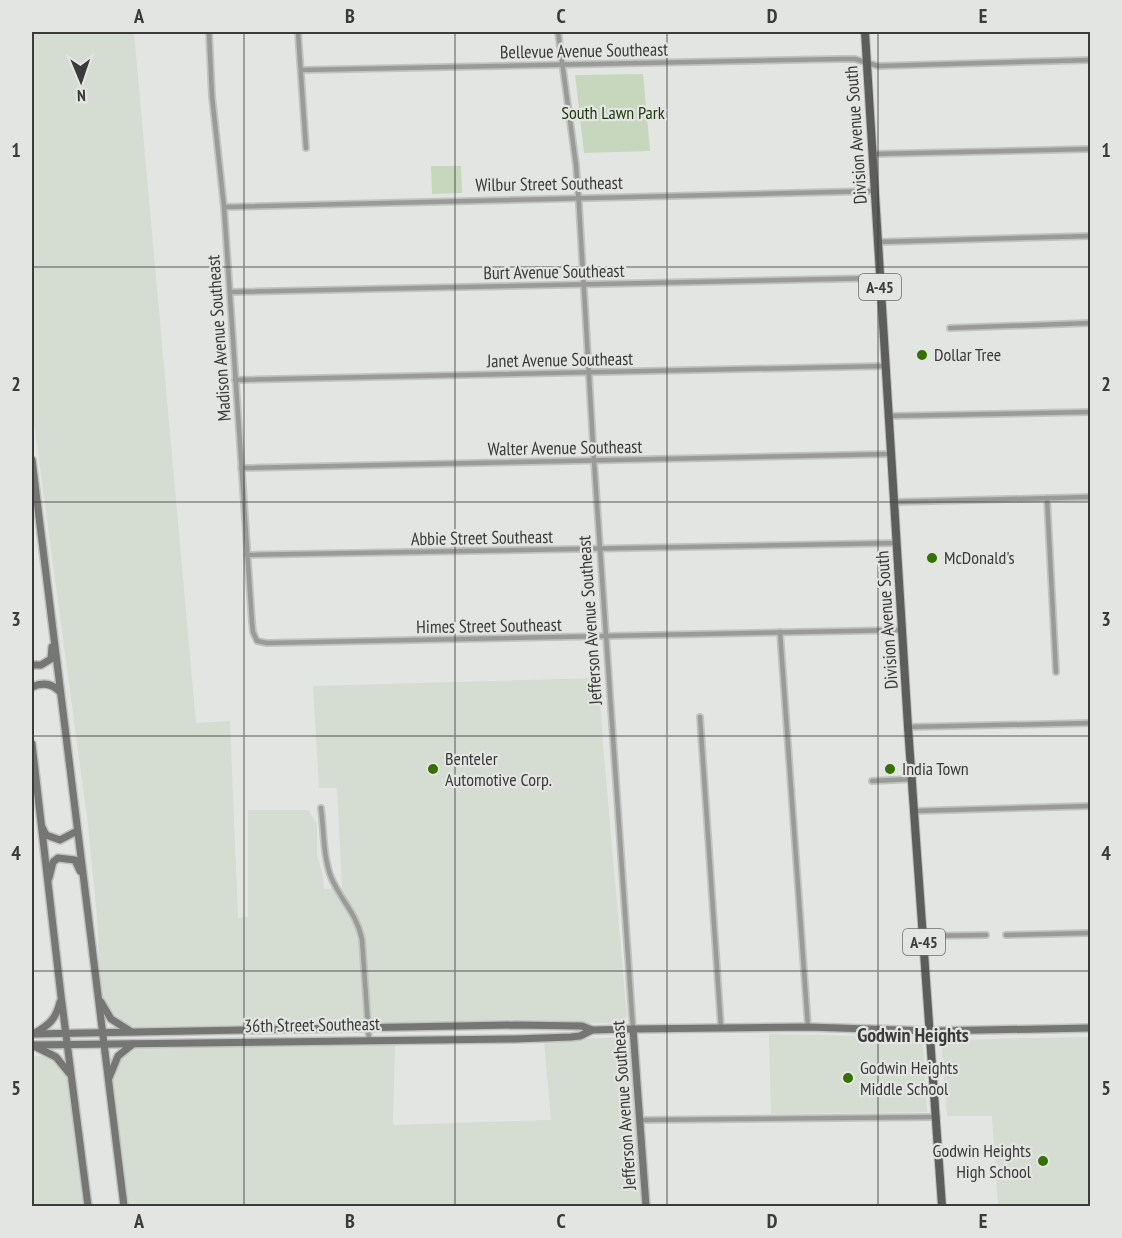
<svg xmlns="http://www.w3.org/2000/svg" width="1122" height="1238" viewBox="0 0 1122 1238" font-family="'PT Sans Narrow',sans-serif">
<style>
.built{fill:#d5dcd2}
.green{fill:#c6d7be}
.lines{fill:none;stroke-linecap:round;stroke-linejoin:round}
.street-casing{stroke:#c1c3c0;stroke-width:8}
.secondary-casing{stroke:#c1c3c0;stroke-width:10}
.primary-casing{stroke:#c1c3c0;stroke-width:10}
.street{stroke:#9a9b99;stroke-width:4.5}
.secondary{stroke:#767775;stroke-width:7}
.primary{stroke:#5d5e5c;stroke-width:8}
.grid{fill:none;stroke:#3a3b3a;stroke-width:1.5;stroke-opacity:0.55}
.poi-dot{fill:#367100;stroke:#e3e5e2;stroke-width:2}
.labels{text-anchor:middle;stroke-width:4.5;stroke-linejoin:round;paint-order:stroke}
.shield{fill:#e3e5e2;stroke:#6d6e6c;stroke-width:1.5}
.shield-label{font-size:16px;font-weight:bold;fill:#3a3b3a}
.street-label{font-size:18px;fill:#3a3b3a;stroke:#e3e5e2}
.park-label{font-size:18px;fill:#213e0e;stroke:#e3e5e2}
.poi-label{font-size:18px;fill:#3a3b3a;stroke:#e3e5e2;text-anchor:start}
.neighbourhood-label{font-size:20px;font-weight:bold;fill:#3a3b3a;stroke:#e3e5e2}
.neatline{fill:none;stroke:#3a3b3a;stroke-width:2}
.grid-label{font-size:20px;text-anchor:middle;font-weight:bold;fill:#3a3b3a}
</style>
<rect width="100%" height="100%" fill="#e3e5e2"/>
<!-- built -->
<g class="built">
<polygon points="32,32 134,32 196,723 230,721 238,918 248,917 248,810 308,810 317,824 317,855 323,876 324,889 342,888 337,788 319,788 313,686 599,678 603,745 627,1017 618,1023 135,1027 122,1022 110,1013 101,994 97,917 88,825 32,407"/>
<polygon points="769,1034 916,1037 920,1039 923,1044 927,1112 771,1114"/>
<polygon points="624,1037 630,1048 641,1206 128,1206 111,1079 124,1055 138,1047 395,1043 393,1125 551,1120 544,1041"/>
<polygon points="1090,1037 1090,1206 998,1206 992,1116 947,1116 941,1040"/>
<polygon points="32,1056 46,1056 57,1061 68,1078 83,1206 32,1206"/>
</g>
<!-- green -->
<g class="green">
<polygon points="643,74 650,151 584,153 575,75"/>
<polygon points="431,166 461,166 462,193 432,194"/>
</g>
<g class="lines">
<!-- street casing -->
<g class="street-casing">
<g id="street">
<polyline points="209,32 212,96 224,207 252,622 253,632 257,641 267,643 902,630"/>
<polyline points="298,32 306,148"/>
<polyline points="558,32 576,165 579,205 594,461 633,1029"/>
<polyline points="301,70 840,59 855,59 878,66 1090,60"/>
<polyline points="872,154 1090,149"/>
<polyline points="224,207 874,191"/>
<polyline points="877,242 1090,236"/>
<polyline points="230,292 879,278"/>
<polyline points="950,328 1090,323"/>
<polyline points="235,380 885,366"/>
<polyline points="889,416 1090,412"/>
<polyline points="241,468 891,454"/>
<polyline points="1047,498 1056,672"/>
<polyline points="894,502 1090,497"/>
<polyline points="247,555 897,543"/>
<polyline points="780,632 808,1027"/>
<polyline points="700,717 721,1028"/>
<polyline points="908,727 1090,723"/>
<polyline points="872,781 913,779"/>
<path d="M321,808c3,23 2,48 10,69 10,24 25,35 31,62l7,101"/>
<polyline points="915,811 1090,806"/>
<polyline points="1006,935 1090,933"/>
<polyline points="924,936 986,935"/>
<polyline points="640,1120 937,1117"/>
</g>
</g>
<!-- secondary casing -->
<g class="secondary-casing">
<g id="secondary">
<polyline points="32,460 124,1206"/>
<polyline points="32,665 41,665 51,659 52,647"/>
<path d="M32,687c11,-5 20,-4 28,5"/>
<polyline points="32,744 61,996 88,1206"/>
<polyline points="42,827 46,835 60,840 77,831"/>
<polyline points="49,878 53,862 58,858 75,860 80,871"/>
<polyline points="101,1002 111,1019 130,1031"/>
<polyline points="633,1029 646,1206"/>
<path d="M35,1033c14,-8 21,-14 25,-31"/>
<polyline points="32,1034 516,1025 582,1026 592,1030"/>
<polyline points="32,1045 514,1039 571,1037 580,1036 592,1030 633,1029 808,1027 931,1031 1090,1028"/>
<polyline points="36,1047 56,1057 69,1073"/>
<polyline points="109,1078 118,1056 133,1044"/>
</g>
</g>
<!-- primary casing -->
<g class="primary-casing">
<polyline id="primary" points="865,32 908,727 942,1206"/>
</g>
<!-- street -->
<use href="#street" class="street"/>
<!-- secondary -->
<use href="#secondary" class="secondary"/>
<!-- primary -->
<use href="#primary" class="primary"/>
</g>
<!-- grid -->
<path class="grid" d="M244,32v1174M455,32v1174M667,32v1174M878,32v1174M32,267h1058M32,502h1058M32,736h1058M32,971h1058"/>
<!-- markers -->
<g class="poi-dot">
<circle cx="922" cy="355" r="6"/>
<circle cx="932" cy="558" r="6"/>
<circle cx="433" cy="769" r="6"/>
<circle cx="890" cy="769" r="6"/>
<circle cx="848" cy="1078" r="6"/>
<circle cx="1043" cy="1161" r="6"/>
</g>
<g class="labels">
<!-- shield labels -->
<g class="shield">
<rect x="859" y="274" width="42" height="26" rx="4.5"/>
<rect x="903" y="929" width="42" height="26" rx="4.5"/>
</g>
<g class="shield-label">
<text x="880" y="293">A-45</text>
<text x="924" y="948">A-45</text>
</g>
<!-- street labels -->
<g class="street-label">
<text transform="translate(584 51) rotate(-1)" y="6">Bellevue Avenue Southeast</text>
<text transform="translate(856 135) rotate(-94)" y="6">Division Avenue South</text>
<text transform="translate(549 184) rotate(-1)" y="6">Wilbur Street Southeast</text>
<text transform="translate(554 272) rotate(-1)" y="6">Burt Avenue Southeast</text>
<text transform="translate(219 338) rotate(-94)" y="6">Madison Avenue Southeast</text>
<text transform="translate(560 360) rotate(-1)" y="6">Janet Avenue Southeast</text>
<text transform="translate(565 448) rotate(-1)" y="6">Walter Avenue Southeast</text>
<text transform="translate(482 538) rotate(-1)" y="6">Abbie Street Southeast</text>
<text transform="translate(590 620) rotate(-94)" y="6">Jefferson Avenue Southeast</text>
<text transform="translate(887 620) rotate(-94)" y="6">Division Avenue South</text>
<text transform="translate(489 626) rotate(-1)" y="6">Himes Street Southeast</text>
<text transform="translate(312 1025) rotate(-1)" y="6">36th Street Southeast</text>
<text transform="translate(624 1105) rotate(-94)" y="6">Jefferson Avenue Southeast</text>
</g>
<!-- park labels -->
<g class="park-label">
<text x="613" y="119">South Lawn Park</text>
</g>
<!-- poi labels -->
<g class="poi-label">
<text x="934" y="361">Dollar Tree</text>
<text x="944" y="564">McDonald's</text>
<text x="445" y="765">Benteler<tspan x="445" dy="21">Automotive Corp.</tspan></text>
<text x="902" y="775">India Town</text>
<text x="860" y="1074">Godwin Heights<tspan x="860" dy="21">Middle School</tspan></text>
<text x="1031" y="1157" text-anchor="end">Godwin Heights<tspan x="1031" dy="21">High School</tspan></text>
</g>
<!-- neighbourhood labels -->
<g class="neighbourhood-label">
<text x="913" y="1042">Godwin Heights</text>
</g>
</g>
<!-- border -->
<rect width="1122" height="1238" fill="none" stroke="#e3e5e2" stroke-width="66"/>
<!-- north arrow -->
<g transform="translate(81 81) rotate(178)" stroke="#e3e5e2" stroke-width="4.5" paint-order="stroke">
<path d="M0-4.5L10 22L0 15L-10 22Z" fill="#3a3b3a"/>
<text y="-9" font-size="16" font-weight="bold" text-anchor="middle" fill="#3a3b3a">N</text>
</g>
<rect x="33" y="33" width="1056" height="1172" class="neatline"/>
<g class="grid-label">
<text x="139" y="23">A</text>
<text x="350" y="23">B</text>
<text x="561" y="23">C</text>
<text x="772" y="23">D</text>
<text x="983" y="23">E</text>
<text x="16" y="157">1</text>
<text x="1106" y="157">1</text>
<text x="16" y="391">2</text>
<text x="1106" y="391">2</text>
<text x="16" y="626">3</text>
<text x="1106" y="626">3</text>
<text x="16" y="860">4</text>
<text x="1106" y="860">4</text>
<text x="16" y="1095">5</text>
<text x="1106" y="1095">5</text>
<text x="139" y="1228">A</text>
<text x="350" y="1228">B</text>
<text x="561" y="1228">C</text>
<text x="772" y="1228">D</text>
<text x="983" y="1228">E</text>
</g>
</svg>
